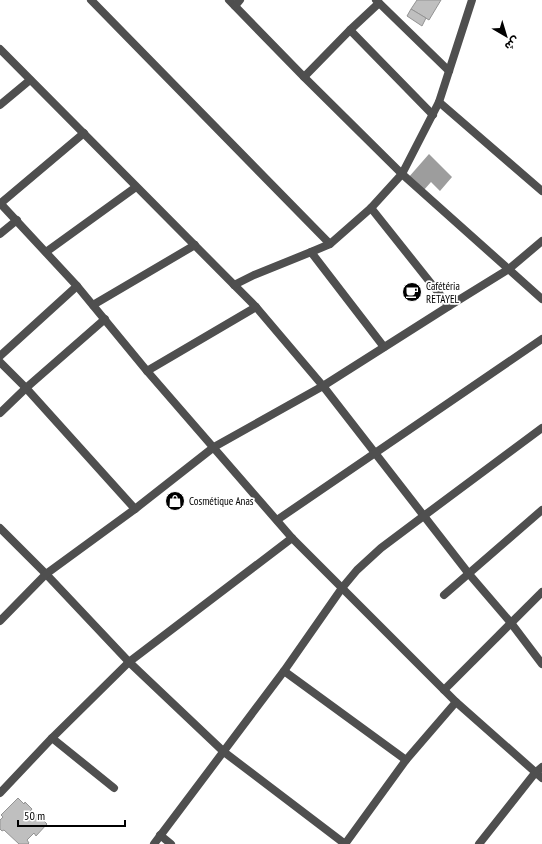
<svg xmlns="http://www.w3.org/2000/svg" width="542" height="844" viewBox="0 0 542 844" font-family="'PT Sans Narrow','Noto Sans Arabic',sans-serif">
<style>
.water{fill:#9d9d9d}
.building{fill:#bfbfbf;stroke:#939393}
.lines{fill:none;stroke-linecap:round;stroke-linejoin:round}
.minor{stroke:#4f4f4f;stroke-width:8}
.tertiary{stroke:#4f4f4f;stroke-width:8}
.labels{text-anchor:middle;stroke-width:3.5;stroke-linejoin:round;paint-order:stroke}
.poi-label{font-size:11px;fill:#000;stroke:#fff;text-anchor:start}
</style>
<rect width="100%" height="100%" fill="#fff"/>
<!-- water -->
<polygon class="water" points="429,154 452,177 440,191 431,182 423,191 408,178"/>
<!-- building -->
<g class="building">
<polygon points="417,0 441,0 429,20 411,9"/>
<polygon points="411,9 426,18 422,26 407,16"/>
<polygon points="18,798 24,804 25,802 32,809 28,814 33,818 37,814 47,824 36,836 34,833 27,840 29,843 28,844 19,844 4,830 2,831 0,829 0,820 3,817 1,815"/>
</g>
<g class="lines">
<!-- minor -->
<g class="minor">
<polyline points="91,0 330,244"/>
<polyline points="229,0 304,77 402,174 542,299"/>
<polyline points="376,0 449,71"/>
<polyline points="235,6 240,0"/>
<polyline points="350,30 433,115"/>
<polyline points="0,49 256,307 323,386 469,574 511,623 542,664"/>
<polyline points="304,77 350,30 379,3"/>
<polyline points="439,102 542,191"/>
<polyline points="0,105 30,80"/>
<polyline points="0,203 77,286 147,371 292,538 456,702 542,778"/>
<polyline points="1,203 84,133"/>
<polyline points="371,208 449,306"/>
<polyline points="0,234 17,220"/>
<polyline points="46,252 136,187"/>
<polyline points="234,285 254,275 311,252"/>
<polyline points="93,305 195,245"/>
<polyline points="384,347 311,252 330,244 371,208 402,174 439,102 472,0"/>
<polyline points="0,356 77,286"/>
<polyline points="0,362 26,388 135,509"/>
<polyline points="147,371 256,307"/>
<polyline points="0,413 26,388 105,319"/>
<polyline points="277,520 542,339"/>
<polyline points="0,528 46,574 129,662 224,752 345,844"/>
<polyline points="444,595 542,510"/>
<polyline points="284,671 406,760"/>
<polyline points="444,690 542,592"/>
<polyline points="52,738 114,788"/>
<polyline points="0,793 52,738 129,662 292,538"/>
<polyline points="160,835 171,844"/>
<polyline points="154,844 284,671 342,588 357,570 381,548 425,515 542,428"/>
<polyline points="345,844 406,760 456,702"/>
<polyline points="479,844 535,773 542,767"/>
</g>
<!-- tertiary -->
<polyline class="tertiary" points="0,621 46,574 135,509 214,447 323,386 449,306 509,269 542,241"/>
</g>
<!-- icons -->
<defs>
<g id="cafe-disc" transform="scale(1)"><circle r="9.5" fill="#000" stroke="#fff"/><path d="M-5.5-4.5H6V0H3Q3 3.5 0 3.5H-2.5Q-5.5 3.5-5.5 0ZM3-3.2v2h1.7v-2ZM-6 4.5H4V6H-6Z" fill="#fff"/></g>
<g id="shop-disc" transform="scale(1)"><circle r="9.5" fill="#000" stroke="#fff"/><path d="M-5-2.5h2.3a2.7 3.5 0 0 1 5.4 0H5L5.5 6h-11ZM-1.5-2.5h3a1.5 2.3 0 0 0-3 0Z" fill="#fff"/></g>
</defs>
<g fill-rule="evenodd">
<use href="#cafe-disc" x="412" y="292"/>
<use href="#shop-disc" x="175" y="501"/>
</g>
<g class="labels">
<!-- poi labels -->
<g class="poi-label">
<text x="426" y="290">Cafétéria<tspan x="426" dy="13">RETAYEL</tspan></text>
<text x="189" y="505">Cosmétique Anas</text>
</g>
</g>
<!-- north arrow -->
<g transform="translate(506 36) rotate(142)" stroke="#ffffff" stroke-width="3" paint-order="stroke">
<path d="M0-3L7 15L0 10L-7 15Z" fill="#000000"/>
<text y="-6" font-size="11" font-weight="bold" text-anchor="middle" fill="#000000">ش</text>
</g>
<!-- scale -->
<path d="M18 820v6h107v-6" fill="none" stroke="#000000" stroke-width="2"/>
<text x="24" y="820" font-size="12" fill="#000000" stroke="#ffffff" stroke-width="3" paint-order="stroke">50 m</text>
</svg>
